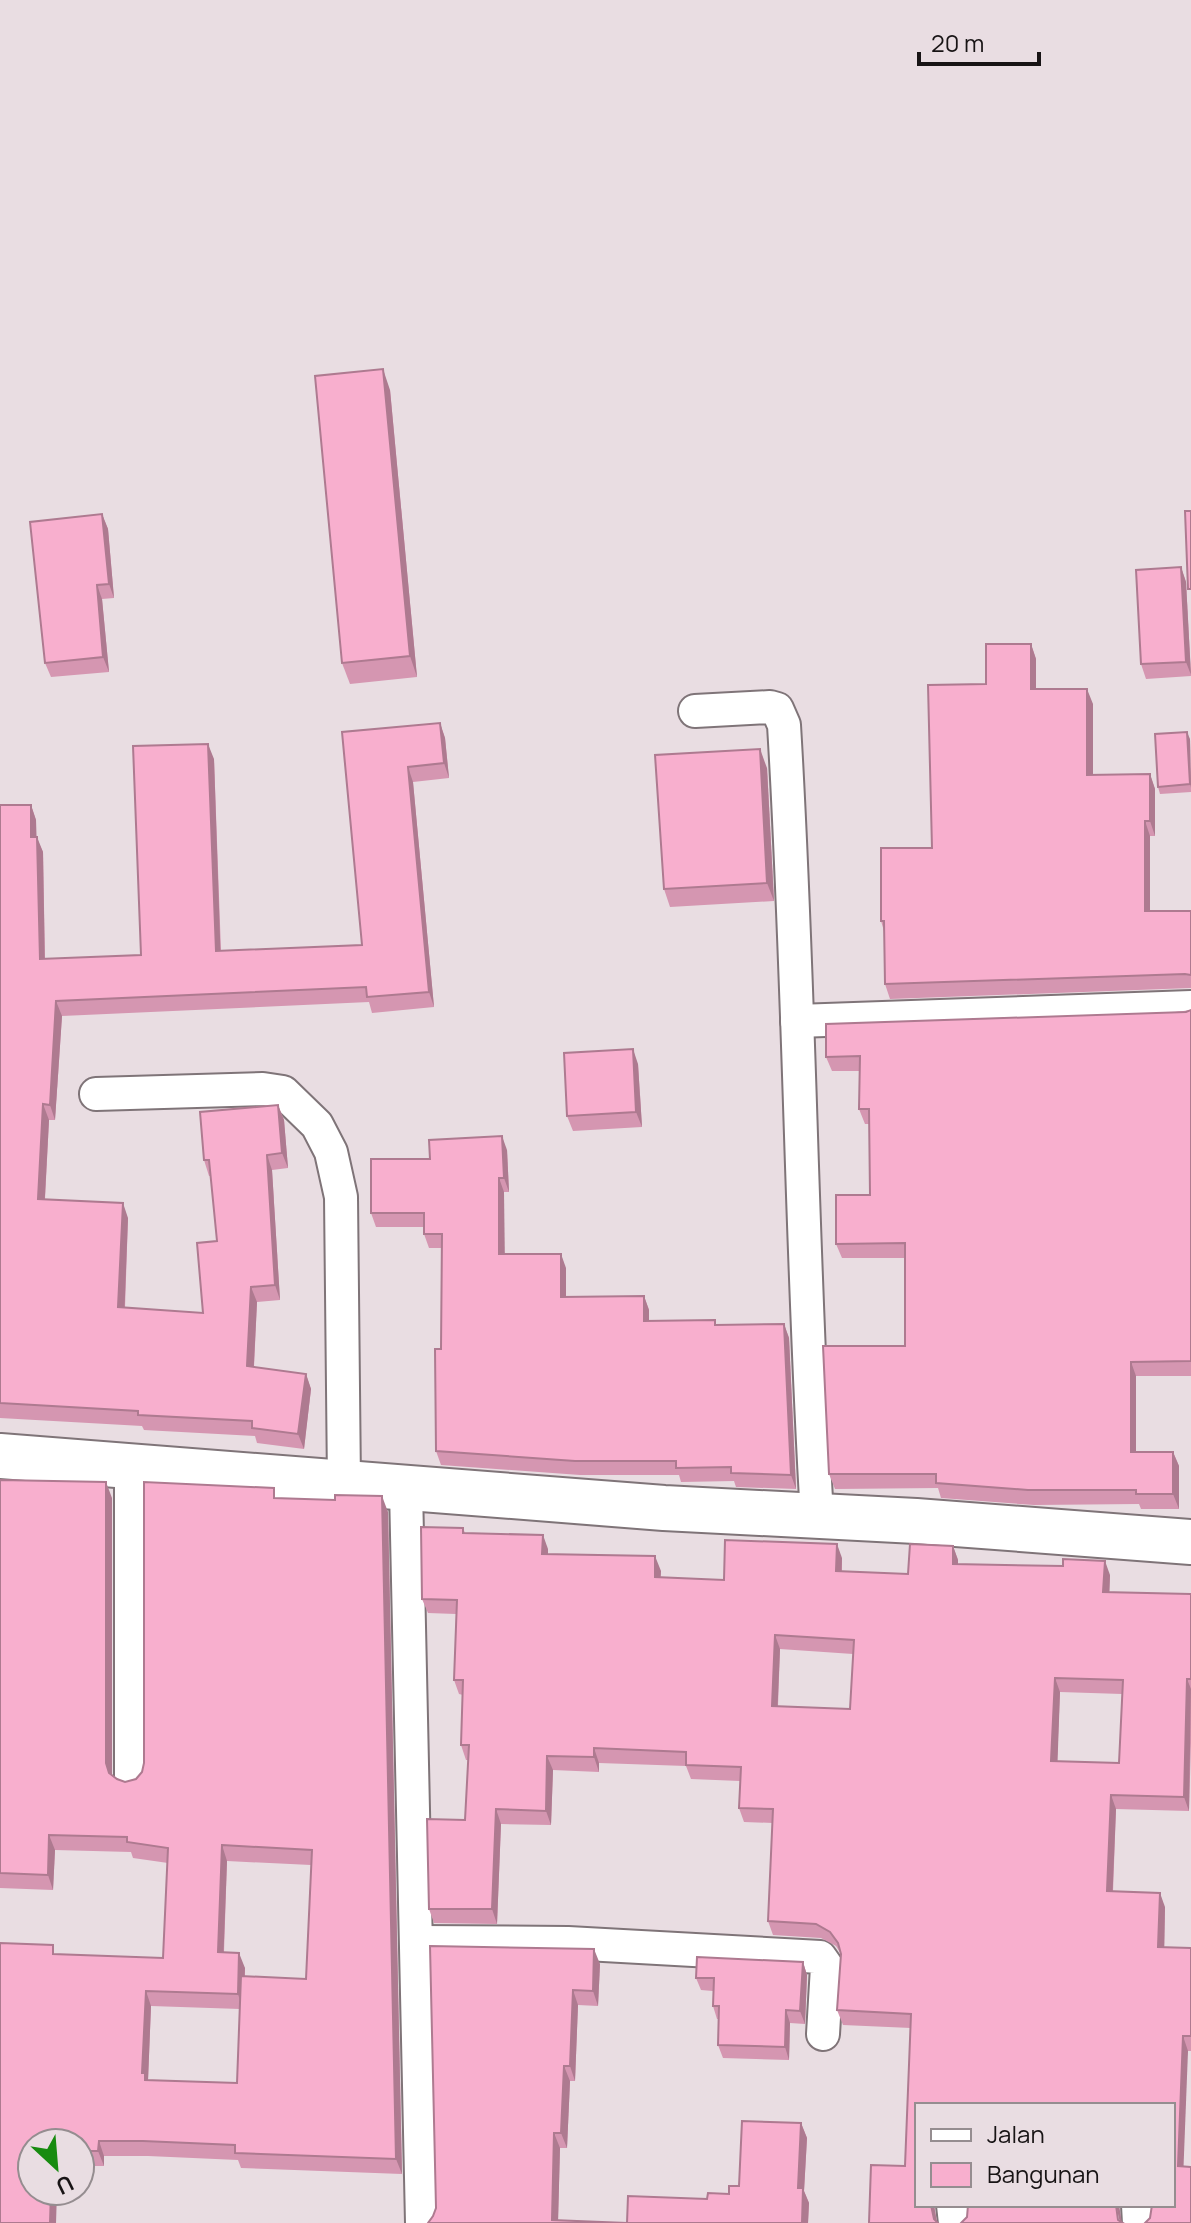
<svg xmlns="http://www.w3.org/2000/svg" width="1191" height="2223" viewBox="0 0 1191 2223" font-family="Manrope,sans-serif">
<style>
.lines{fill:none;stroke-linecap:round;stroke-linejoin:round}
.street-casing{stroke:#7f7478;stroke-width:36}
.secondary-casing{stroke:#7f7478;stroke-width:48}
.street{stroke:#fff;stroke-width:32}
.secondary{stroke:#fff;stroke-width:44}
.wall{fill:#d596b1;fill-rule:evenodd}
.shaded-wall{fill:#ae7a90}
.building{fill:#f8afce;stroke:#ae7a90;stroke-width:2;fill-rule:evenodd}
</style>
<rect width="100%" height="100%" fill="#e9dde2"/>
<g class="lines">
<!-- street casing -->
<g class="street-casing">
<g id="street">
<path d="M695,711l75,-4 7,2 7,16c16,263 17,527 33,791"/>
<polyline points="797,1021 1191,1007"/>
<polyline points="96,1094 263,1089 283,1092 317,1125 331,1152 341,1197 344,1483"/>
<polyline points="406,1489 422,2223"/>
<polyline points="131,1778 131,1468"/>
<polyline points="417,1942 568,1943 820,1957 827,1967 823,2034"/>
<polyline points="953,2205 955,2223"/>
<polyline points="1138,2205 1139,2223"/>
</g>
</g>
<!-- secondary casing -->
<g class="secondary-casing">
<polyline id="secondary" points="0,1456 664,1508 916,1521 1191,1542"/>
</g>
<!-- street -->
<use href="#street" class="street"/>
<!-- secondary -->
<use href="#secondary" class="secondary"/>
</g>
<!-- wall -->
<g class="wall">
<polygon points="390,390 417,677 350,684 342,663"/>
<polygon points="102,514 108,529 114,598 102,599 109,672 51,677 45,663"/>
<polygon points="1181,567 1186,582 1191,676 1146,679 1141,664"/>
<polygon points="1031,644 1036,659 1036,689 1093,704 1093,775 1150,774 1155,789 1155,836 1150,836 1150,911 1191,911 1191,988 890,999 885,984 884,931 881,921 932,848 986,684"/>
<polygon points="440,723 445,738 449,778 413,782 434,1007 372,1013 369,1002 62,1016 55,1120 49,1120 45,1199 128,1218 125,1308 203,1313 217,1241 211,1176 209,1176 204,1160 278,1105 284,1120 288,1168 272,1170 280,1300 257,1302 254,1367 306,1374 311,1389 304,1449 257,1443 255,1436 144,1430 142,1426 0,1418 0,805 31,805 36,820 36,837 43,852 45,959 141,955 214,759 221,951 362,945 342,732"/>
<polygon points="1190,739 1191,792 1160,794 1158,787"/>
<polygon points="767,768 774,901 670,907 664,889"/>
<polygon points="1191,1010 1191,1376 1136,1376 1136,1452 1173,1452 1179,1466 1179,1509 1141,1509 1139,1504 1034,1505 941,1498 938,1488 835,1489 829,1474 905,1346 905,1258 842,1258 836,1244 870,1195 870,1124 865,1124 859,1109 860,1071 832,1071 826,1057"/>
<polygon points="638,1064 642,1127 573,1131 567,1116"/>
<polygon points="507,1150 509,1192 504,1192 504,1254 566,1268 566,1297 644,1296 649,1310 649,1321 717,1325 784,1324 789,1338 796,1489 736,1487 734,1481 681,1482 679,1475 580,1475 441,1465 436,1451 441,1349 442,1248 429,1248 424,1234 424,1227 376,1227 371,1213"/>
<path d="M0,1480l112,18v277l5,4 8,3 11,-3 6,-7 136,-274 110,14 14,662 -161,-6 -3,-8 -90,-4h-44v10h-24v-23h-48l-32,80 56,-269 107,4 5,-95 -35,-5 -2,-6 -76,-2 -2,40 -53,-2zM227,1861l84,4 -5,114 -61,-2v-9l-21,-16zM151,2006l89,3 -3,74 -89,-3z"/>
<path d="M463,1528l2,5 83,16v5l113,17 -1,6 64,3 118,-22v14l66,2 45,-28 5,14v4l152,11 -1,17 82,2v149l-2,68 -73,-2 -3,83 52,15 -1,41h27v103h-3l-38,167 23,-113h-256v100h17l3,17 -68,1 36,-57 6,-138 -68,-3 -6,-15 4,-56 -5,-8 -15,-8 -48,-3 -5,-14 5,-98 -29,-1 -5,-14 1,-27 -49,-2 -5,-13 -87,-3v9l-46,-2 -2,55 -50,-1 -4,100 -63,-1 -5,-14 36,-89 3,-60h-2l-5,-15 2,-50 -4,-1 -5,-14 2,-66 -28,-1 -6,-14zM780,1649l73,5 -3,55 -72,-3zM1060,1692l62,2 -3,69 -62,-1z"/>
<polygon points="430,1946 600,1964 598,2006 578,2005 575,2081 570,2081 567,2148 560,2148 558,2220 627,2223 707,2199 729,2194 739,2186 801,2123 807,2138 804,2191 809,2203 808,2223 428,2223 433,2216 436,2208"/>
<polygon points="803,1962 807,1975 805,2024 790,2023 789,2060 723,2058 718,2045 719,2019 717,2019 713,2006 713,1991 701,1990 696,1978"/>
</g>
<!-- shaded-wall -->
<g class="shaded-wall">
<polygon points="383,369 390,390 417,677 410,656"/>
<polygon points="102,514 108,529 114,598 109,584"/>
<polygon points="1181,567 1186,582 1191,675 1186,662"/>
<polygon points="97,585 102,599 109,672 103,657"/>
<polygon points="1031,644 1036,659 1036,703 1031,689"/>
<polygon points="1087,689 1093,704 1093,790 1087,775"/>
<polygon points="440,723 445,738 449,778 444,763"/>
<polygon points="1187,732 1190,739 1191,788 1190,784"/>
<polygon points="208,744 214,759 221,967 216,951"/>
<polygon points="760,749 767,768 774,901 767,883"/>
<polygon points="408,767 413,782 434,1007 429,992"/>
<polygon points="1150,774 1155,789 1155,836 1150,821"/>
<polygon points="31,805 36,820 37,852 31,837"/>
<polygon points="1145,821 1150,836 1150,925 1145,911"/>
<polygon points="37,837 43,852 45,974 40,959"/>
<polygon points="56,1001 62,1016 55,1120 50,1105"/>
<polygon points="633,1049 638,1064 642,1127 636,1112"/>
<polygon points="43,1104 49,1120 44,1214 38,1199"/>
<polygon points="278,1105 284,1120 288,1168 282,1153"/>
<polygon points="502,1136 507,1150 509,1192 504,1178"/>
<polygon points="267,1155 272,1170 280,1300 275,1285"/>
<polygon points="499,1178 504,1192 505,1268 499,1254"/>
<polygon points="123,1203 128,1218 124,1322 118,1307"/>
<polygon points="561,1254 566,1268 566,1311 561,1297"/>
<polygon points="251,1287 257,1302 253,1382 247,1366"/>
<polygon points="644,1296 649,1310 649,1335 644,1321"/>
<polygon points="784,1324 789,1338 796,1489 791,1475"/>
<polygon points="1131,1362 1136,1376 1136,1466 1131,1452"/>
<polygon points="306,1374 311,1389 304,1449 298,1434"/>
<polygon points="1173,1452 1179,1466 1179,1509 1173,1494"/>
<polygon points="106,1482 112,1498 112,1778 115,1788 106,1763"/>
<polygon points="382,1496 388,1512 402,2174 396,2159"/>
<polygon points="543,1535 548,1549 548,1568 542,1554"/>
<polygon points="837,1544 842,1558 841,1586 836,1571"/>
<polygon points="953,1546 958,1560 958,1578 953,1564"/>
<polygon points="655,1556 661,1571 660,1592 655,1577"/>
<polygon points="1105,1561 1110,1575 1109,1606 1103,1592"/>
<polygon points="775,1635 780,1649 777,1720 772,1706"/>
<polygon points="1055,1678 1060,1692 1057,1776 1051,1761"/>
<polygon points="1187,1679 1191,1689 1189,1811 1184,1797"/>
<polygon points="594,1748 599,1763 599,1772 594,1757"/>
<polygon points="547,1756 553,1770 551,1825 546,1811"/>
<polygon points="1111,1795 1116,1809 1112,1906 1107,1891"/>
<polygon points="496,1809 501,1824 497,1924 492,1909"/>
<polygon points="49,1835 55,1850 53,1890 48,1875"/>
<polygon points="222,1845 227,1861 223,1967 218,1952"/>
<polygon points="1160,1893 1165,1907 1164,1962 1158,1947"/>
<polygon points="594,1949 600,1964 598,2006 593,1991"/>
<polygon points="239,1953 245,1968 243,2010 238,1994"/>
<polygon points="803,1962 807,1975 805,2024 800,2011"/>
<polygon points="573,1990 578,2005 575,2081 570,2066"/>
<polygon points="146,1991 151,2006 148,2081 151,2089 142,2073"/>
<polygon points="786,2010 790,2023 789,2060 785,2047"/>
<polygon points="1183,2036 1188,2051 1183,2180 1178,2166"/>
<polygon points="564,2066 570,2081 567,2148 561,2133"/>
<polygon points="801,2123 807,2138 804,2191 809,2203 808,2223 802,2223 798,2188"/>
<polygon points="554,2133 560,2148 558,2223 552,2220"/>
<polygon points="99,2141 104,2156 104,2166 98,2151"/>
<polygon points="51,2191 57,2191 56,2223 50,2223"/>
<polygon points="931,2205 934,2205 937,2223 935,2223"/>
<polygon points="1116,2205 1119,2205 1122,2223 1120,2223"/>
</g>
<!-- building -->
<g class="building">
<polygon points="383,369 410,656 342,663 315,376"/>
<polygon points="1185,511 1191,511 1191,589 1188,589"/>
<polygon points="102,514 109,584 97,585 103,657 45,663 30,522"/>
<polygon points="1181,567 1186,662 1141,664 1136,570"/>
<polygon points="986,644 1031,644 1031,689 1087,689 1087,775 1150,774 1150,821 1145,821 1145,911 1191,911 1191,975 1185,974 885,984 884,921 881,921 881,848 932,848 928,685 986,684"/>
<polygon points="440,723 444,763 408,767 429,992 367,997 366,987 56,1001 50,1105 43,1104 38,1199 123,1203 118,1307 203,1313 197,1243 217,1241 209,1160 204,1160 200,1112 278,1105 282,1153 267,1155 275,1285 251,1287 247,1366 306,1374 298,1434 252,1428 252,1421 138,1415 138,1411 0,1403 0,805 31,805 31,837 37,837 40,959 141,955 133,746 208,744 216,951 362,945 342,732"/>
<polygon points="1187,732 1190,784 1158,787 1155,734"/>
<polygon points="760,749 767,883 664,889 655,755"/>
<polygon points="1191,1010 1191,1361 1131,1362 1131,1452 1173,1452 1173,1494 1136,1494 1136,1490 1028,1490 936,1483 936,1474 829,1474 823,1346 905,1346 905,1243 836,1244 836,1195 870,1195 869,1109 859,1109 860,1056 826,1057 826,1024 1186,1012"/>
<polygon points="633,1049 636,1112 567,1116 564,1053"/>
<polygon points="502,1136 504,1178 499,1178 499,1254 561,1254 561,1297 644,1296 644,1321 715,1320 715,1325 784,1324 791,1475 731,1473 731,1467 676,1468 676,1461 575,1461 436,1451 435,1349 441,1349 442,1234 424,1234 424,1213 371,1213 371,1159 430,1159 429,1140"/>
<path d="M0,1480l106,2v281l3,10 8,6 8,3 11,-3 6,-7 2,-9v-281l130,6v10l61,2v-5l47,1 14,663 -161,-6v-8l-92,-4h-44l-1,10h-18v-8h-48v48h19l-1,32h-50v-280l53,2v9l110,4 5,-110 -41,-6v-5l-78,-2 -1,40 -48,-2zM222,1845l90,5 -6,129 -65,-3 -4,107 -92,-3v-7h-3l4,-82 92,3 1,-41 -21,-1z"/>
<path d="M421,1527l42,1v5l80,2 -1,19 113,2v21l69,3 1,-40 112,4 -1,27 72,3 2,-30 43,2v18l110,2v-7l42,2 -2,31 88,2v85h-4l-3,118 -73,-2 -4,96 53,2 -2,54 33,1v88h-8l-5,130 13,1v56h-46l5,-5 2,-13h21v-100h-256v100h14l3,14 4,4h-69l2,-58 34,1 6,-152 -74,-4 4,-56 -3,-11 -8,-11 -14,-8 -48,-3 5,-112 -34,-1 2,-41 -55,-2v-13l-92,-4v9l-47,-1 -1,55 -50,-2 -4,100h-63l-2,-90 38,1 4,-75h-8l2,-65h-9l3,-80 -35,-1zM775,1635l79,5 -4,69 -78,-3zM1055,1678l68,2 -4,83 -68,-2z"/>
<polygon points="430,1946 594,1949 593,1991 573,1990 570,2066 564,2066 561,2133 554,2133 552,2220 627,2223 628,2196 707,2199 708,2193 729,2194 729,2186 739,2186 742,2121 801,2123 798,2188 803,2188 802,2223 428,2223 433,2216 436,2208"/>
<polygon points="697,1957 803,1962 800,2011 786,2010 785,2047 718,2045 719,2006 713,2006 714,1978 696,1978"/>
<polygon points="968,2205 1116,2205 1118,2220 1123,2223 961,2223 967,2217"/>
</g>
<!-- legend -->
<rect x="915" y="2103" width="260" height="104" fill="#e9dde2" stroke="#958d90" stroke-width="2"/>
<rect x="931" y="2129" width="40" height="12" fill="#ffffff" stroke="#958d90" stroke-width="2"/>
<text x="987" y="2143" font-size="24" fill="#181415">Jalan</text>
<rect x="931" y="2163" width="40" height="24" fill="#f8afce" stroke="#958d90" stroke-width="2"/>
<text x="987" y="2183" font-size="24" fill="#181415">Bangunan</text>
<!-- north arrow -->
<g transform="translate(56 2167) rotate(154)"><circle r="38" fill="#e9dde2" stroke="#958d90" stroke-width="2"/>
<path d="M0-6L14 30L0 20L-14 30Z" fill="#188b10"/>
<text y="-12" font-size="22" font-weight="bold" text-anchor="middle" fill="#181415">U</text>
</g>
<!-- scale -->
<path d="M919 52v12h120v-12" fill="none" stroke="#181415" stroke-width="4"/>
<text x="931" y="52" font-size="24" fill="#181415" stroke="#e9dde2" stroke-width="6" paint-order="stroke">20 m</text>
</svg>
